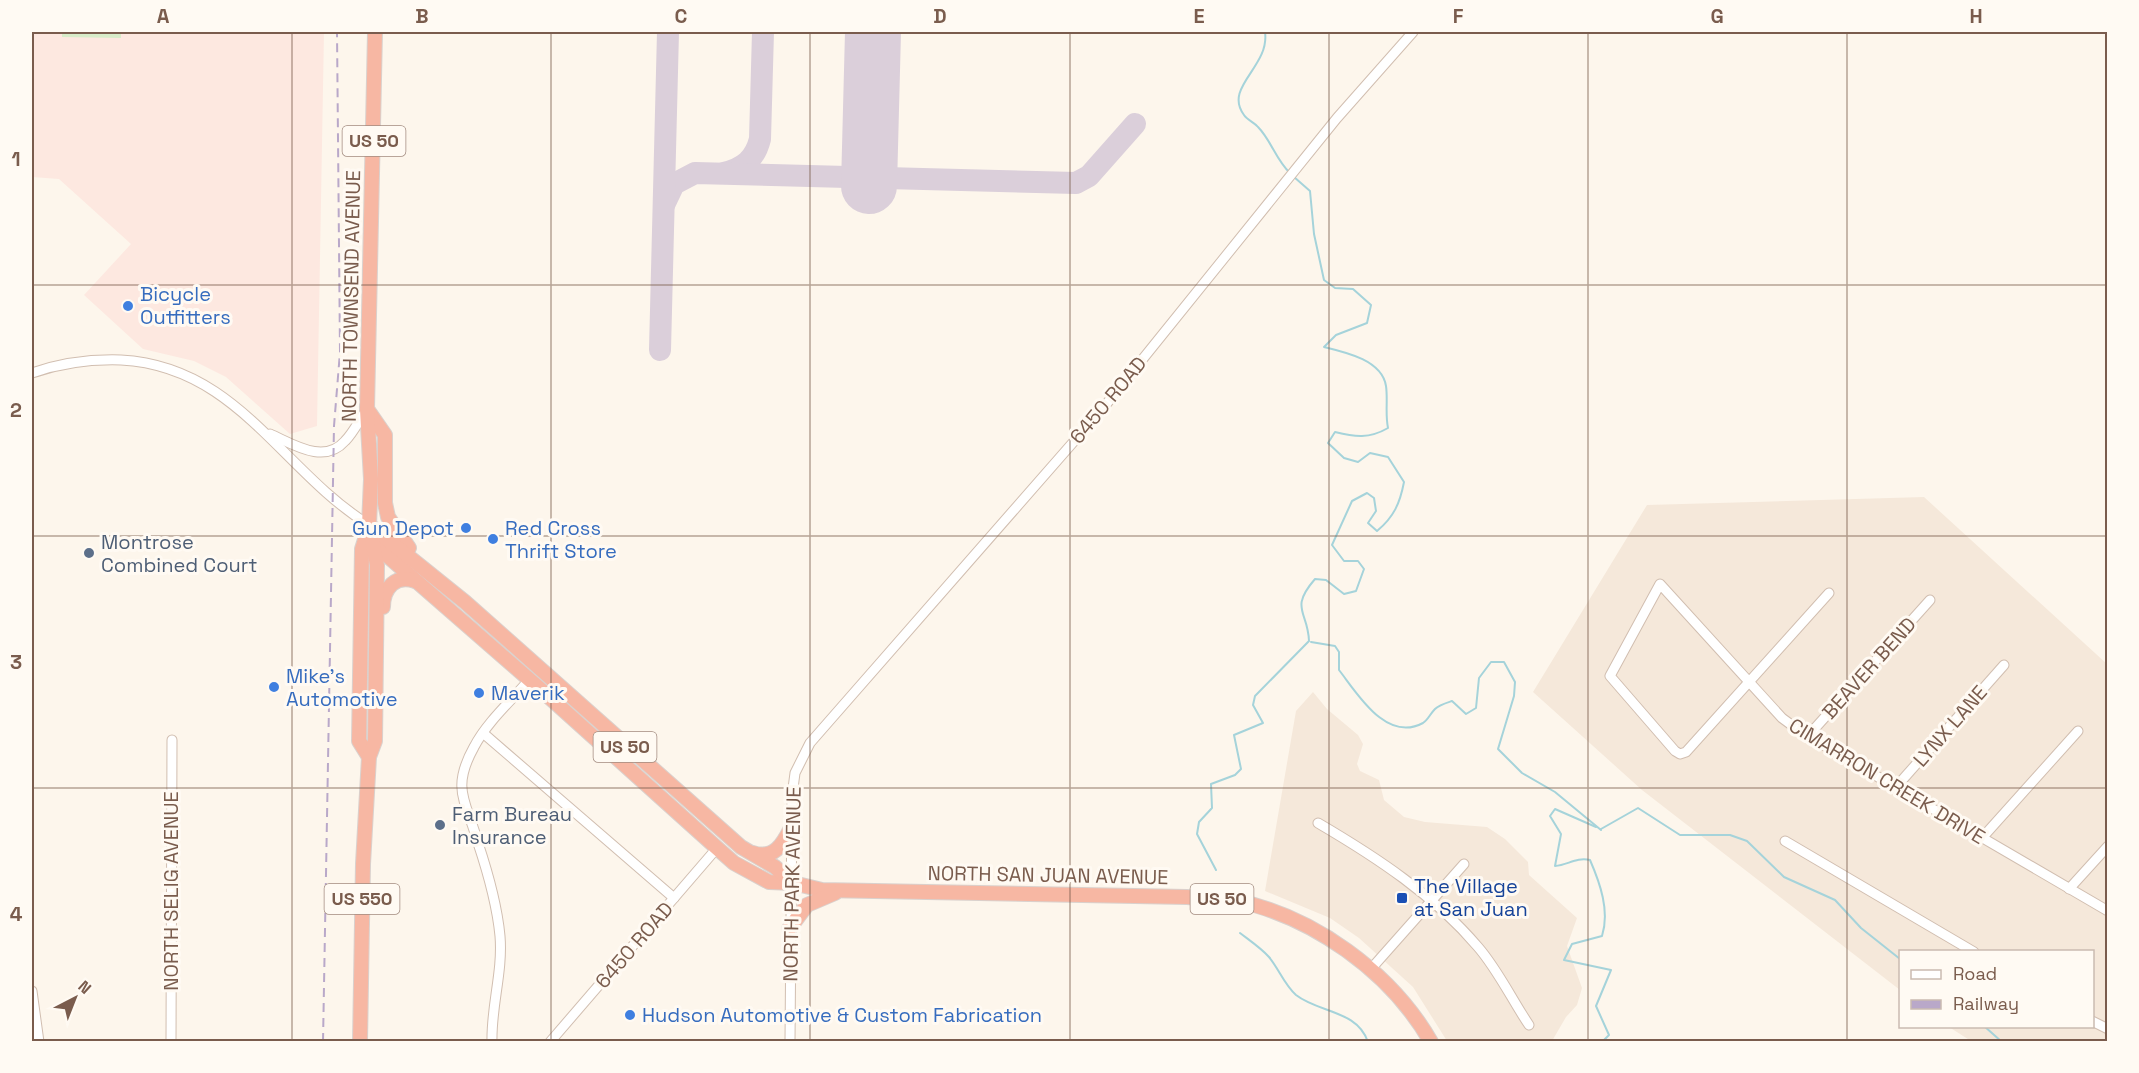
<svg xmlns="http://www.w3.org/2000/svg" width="2139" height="1073" viewBox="0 0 2139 1073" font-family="'Space Grotesk',sans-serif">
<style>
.residential{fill:#f5e8da}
.commercial{fill:#fde8e0}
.green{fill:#d8ecc9}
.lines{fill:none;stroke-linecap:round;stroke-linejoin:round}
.stream{stroke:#a5d3da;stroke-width:2}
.taxiway{stroke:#dbcfda;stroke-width:22}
.runway{stroke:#dbcfda;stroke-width:56}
.minor-casing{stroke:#d1beb0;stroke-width:11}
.highway-casing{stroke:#dad1cd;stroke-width:16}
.minor{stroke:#fff;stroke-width:9}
.highway{stroke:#f7b7a3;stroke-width:14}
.rail{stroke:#b9a8c9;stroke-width:2;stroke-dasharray:9 6;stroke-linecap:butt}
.grid{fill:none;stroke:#7a5c4d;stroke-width:1.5;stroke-opacity:0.55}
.shop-dot{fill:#3f7fe0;stroke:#fffaf3;stroke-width:2}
.service-dot{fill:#5c6f8a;stroke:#fffaf3;stroke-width:2}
.transit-dot{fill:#1a4fb4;stroke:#fffaf3;stroke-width:2}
.labels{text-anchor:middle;stroke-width:6;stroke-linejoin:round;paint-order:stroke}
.shield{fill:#fffaf3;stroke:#a28b7f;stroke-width:1.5}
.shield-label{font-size:18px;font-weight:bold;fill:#7a5c4d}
.shop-label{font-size:20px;fill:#366cbe;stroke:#fffaf3;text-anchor:start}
.street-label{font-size:20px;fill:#7a5c4d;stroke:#fffaf3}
.service-label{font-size:20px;fill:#4e5e75;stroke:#fffaf3;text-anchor:start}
.transit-label{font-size:20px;fill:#164399;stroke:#fffaf3;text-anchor:start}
.neatline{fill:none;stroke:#7a5c4d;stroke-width:2}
.grid-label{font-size:20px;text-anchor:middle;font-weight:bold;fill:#7a5c4d}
</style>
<rect width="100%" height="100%" fill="#fdf6ec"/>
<!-- residential -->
<g class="residential">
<polygon points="1924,497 2107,664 2107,1041 1971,1041 1949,1027 2092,1026 2092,952 1900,952 1900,990 1642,790 1533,692 1647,505"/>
<polygon points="1313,692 1327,709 1358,735 1363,744 1357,764 1360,771 1379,780 1384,800 1404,817 1425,822 1487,827 1505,839 1528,862 1529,875 1577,918 1567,946 1582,988 1577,1005 1566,1017 1552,1041 1447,1041 1413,987 1359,938 1330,918 1265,891 1296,711"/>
</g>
<!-- commercial -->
<polygon class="commercial" points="32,32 324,32 317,426 290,434 226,377 194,361 143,349 84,295 131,244 59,179 32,177"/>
<!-- green -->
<polygon class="green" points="62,32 121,32 121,38 62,37"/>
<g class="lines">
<!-- stream -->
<g class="stream">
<path d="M1265,32c5,35 -42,55 -21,83 3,5 10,7 14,12 13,13 18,33 32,46"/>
<path d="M1311,642l24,4 4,6v18c18,23 47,73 84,53 5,-3 7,-9 12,-14 4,-4 11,-6 17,-8l14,13 10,-6 3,-30 12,-16h13l11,20 -1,14 -16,53 24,24 33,19 46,38"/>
<path d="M1596,827l-41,-18 -5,7 11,18 -6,32c13,-1 21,-9 35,-6 10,23 20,51 12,76l-30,8 -8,16 47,10 -15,36 13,29 -7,7"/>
<polyline points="1601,829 1638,808 1680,835 1730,835 1747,841 1784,877 1835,900 1861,928 1900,959"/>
<path d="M1216,870l-19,-36 2,-12 13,-14 -1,-24 24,-9 6,-6 -7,-34 29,-12 -10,-18 2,-9 54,-55c-1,-30 -20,-32 6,-62l11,1 18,14 12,-3 8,-22 -6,-8h-14l-12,-16 20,-44 15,-8 7,5 2,13 -8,12 9,8c17,-14 23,-28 27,-49l-16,-25 -18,-4 -12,9 -14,-4 -16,-15 7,-11c20,5 34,7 53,-4 -3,-14 0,-28 -2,-42 -4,-26 -41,-34 -62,-39l12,-12 31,-12 4,-18 -18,-16 -18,-1 -11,-8 -10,-46 -4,-43 -16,-14"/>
<path d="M1240,933c9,7 21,15 29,24 10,12 15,27 27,38 23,18 61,15 72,47"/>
<polyline points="1984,1026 2002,1042"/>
</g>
<!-- taxiway -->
<g class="taxiway">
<path d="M724,173c20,-5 31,-14 36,-34l3,-107"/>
<polyline points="664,205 674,184 695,173 1076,183 1089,176 1135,124"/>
<polyline points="660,350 668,32"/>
</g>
<!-- runway -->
<polyline class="runway" points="869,186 873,32"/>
<!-- minor casing -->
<g class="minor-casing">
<g id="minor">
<path d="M32,373c29,-10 58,-14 89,-13 116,6 160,110 248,165"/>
<path d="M270,434c23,10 54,31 75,7 9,-9 14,-21 22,-32"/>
<polyline points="1829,593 1686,752 1680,754 1675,751 1610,676 1660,584 1782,718 1801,732 2108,911"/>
<polyline points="483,733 674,898"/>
<polyline points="1808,736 1930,600"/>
<polyline points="1896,787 2004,665"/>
<path d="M1318,823c58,34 116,72 160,124 20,23 34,53 51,78"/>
<polyline points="1982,838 2078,731"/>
<polyline points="1785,841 1974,952"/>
<polyline points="2069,889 2108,846"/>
<polyline points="1370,970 1464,864"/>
<polyline points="32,991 39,1042"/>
<polyline points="2092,1021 2108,1029"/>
<polyline points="171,1042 172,740"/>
<path d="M492,1042c-1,-36 11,-70 8,-106 -3,-32 -12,-63 -22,-93 -11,-41 -28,-53 -4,-96 13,-25 37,-46 55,-67"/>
<polyline points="550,1042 717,848"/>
<polyline points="790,1042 792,796 795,773 810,743 1104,407 1337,118 1413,32"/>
</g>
</g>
<!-- highway casing -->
<g class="highway-casing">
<g id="highway">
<polyline points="367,409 385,435 385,503 388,517 409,548"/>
<path d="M369,525l14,27 156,136 178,160 17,15 35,19 24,1 29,7 365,7c15,1 31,0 46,3 79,15 158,72 198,142"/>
<polyline points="369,527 362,549 359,741 369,757"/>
<polyline points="373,528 465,602 741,847 775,867 793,883"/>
<path d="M383,607c0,-19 13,-33 32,-26"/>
<path d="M753,853c21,7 30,-9 38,-25"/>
<polyline points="789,929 807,905 835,893"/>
<polyline points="360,1042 363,864 369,757 375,741 377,565 369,525 371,479 367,409 375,32"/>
</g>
</g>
<!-- minor -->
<use href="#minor" class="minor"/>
<!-- highway -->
<use href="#highway" class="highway"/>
<!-- rail -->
<polyline class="rail" points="323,1042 334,426 340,352 337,32"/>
</g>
<!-- grid -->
<path class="grid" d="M292,32v1010M551,32v1010M810,32v1010M1070,32v1010M1329,32v1010M1588,32v1010M1847,32v1010M32,285h2076M32,536h2076M32,788h2076"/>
<!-- markers -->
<g class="shop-dot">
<circle cx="128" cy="306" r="6"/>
<circle cx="466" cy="528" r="6"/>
<circle cx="493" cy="539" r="6"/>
<circle cx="274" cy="687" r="6"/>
<circle cx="479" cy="693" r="6"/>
<circle cx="630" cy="1015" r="6"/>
</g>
<g class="service-dot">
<circle cx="89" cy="553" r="6"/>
<circle cx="440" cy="825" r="6"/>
</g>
<rect class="transit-dot" x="1396" y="892" width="12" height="12" rx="3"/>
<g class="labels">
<!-- shield labels -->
<g class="shield">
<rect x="342.5" y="126" width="63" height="30" rx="4.5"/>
<rect x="593.5" y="732" width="63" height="30" rx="4.5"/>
<rect x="324.5" y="884" width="75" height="30" rx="4.5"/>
<rect x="1190.5" y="884" width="63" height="30" rx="4.5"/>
</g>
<g class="shield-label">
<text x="374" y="147">US 50</text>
<text x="625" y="753">US 50</text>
<text x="362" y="905">US 550</text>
<text x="1222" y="905">US 50</text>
</g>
<!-- shop labels -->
<g class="shop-label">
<text x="140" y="301">Bicycle<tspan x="140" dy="23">Outfitters</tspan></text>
<text x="454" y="535" text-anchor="end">Gun Depot</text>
<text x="505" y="535">Red Cross<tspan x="505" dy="23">Thrift Store</tspan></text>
<text x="286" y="683">Mike's<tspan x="286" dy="23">Automotive</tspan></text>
<text x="491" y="700">Maverik</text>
<text x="642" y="1022">Hudson Automotive &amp; Custom Fabrication</text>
</g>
<!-- street labels -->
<g class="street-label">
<text transform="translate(351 296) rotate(-89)" y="7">NORTH TOWNSEND AVENUE</text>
<text transform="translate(1108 400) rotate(-50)" y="7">6450 ROAD</text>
<text transform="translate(1869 668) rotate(-48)" y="7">BEAVER BEND</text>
<text transform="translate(1950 726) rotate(-49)" y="7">LYNX LANE</text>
<text transform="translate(1887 781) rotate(31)" y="7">CIMARRON CREEK DRIVE</text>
<text transform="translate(1048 875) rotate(1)" y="7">NORTH SAN JUAN AVENUE</text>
<text transform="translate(792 884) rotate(-89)" y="7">NORTH PARK AVENUE</text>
<text transform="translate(171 891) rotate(-90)" y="7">NORTH SELIG AVENUE</text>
<text transform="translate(634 945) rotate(-49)" y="7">6450 ROAD</text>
</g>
<!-- service labels -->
<g class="service-label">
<text x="101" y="549">Montrose<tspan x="101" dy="23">Combined Court</tspan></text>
<text x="452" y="821">Farm Bureau<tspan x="452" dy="23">Insurance</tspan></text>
</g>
<!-- transit labels -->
<g class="transit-label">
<text x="1414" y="893">The Village<tspan x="1414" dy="23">at San Juan</tspan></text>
</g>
</g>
<!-- border -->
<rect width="2139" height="1073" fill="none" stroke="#fffaf3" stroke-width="66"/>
<!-- legend -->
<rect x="1899" y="950" width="195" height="78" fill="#fffaf3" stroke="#cabbb1" stroke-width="1.5"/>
<rect x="1911" y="970" width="30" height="9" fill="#ffffff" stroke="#cabbb1" stroke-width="1.5"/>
<text x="1953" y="980" font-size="18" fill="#7a5c4d">Road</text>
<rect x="1911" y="1000" width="30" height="9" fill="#b9a8c9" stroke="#cabbb1" stroke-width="1.5"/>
<text x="1953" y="1010" font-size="18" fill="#7a5c4d">Railway</text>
<!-- north arrow -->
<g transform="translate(75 998) rotate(42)" stroke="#fffaf3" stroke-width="4.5" paint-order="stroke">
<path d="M0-4.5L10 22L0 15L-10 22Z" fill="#7a5c4d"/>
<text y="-9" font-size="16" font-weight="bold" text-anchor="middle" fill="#7a5c4d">N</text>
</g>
<rect x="33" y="33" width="2073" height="1007" class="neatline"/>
<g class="grid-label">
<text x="163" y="23">A</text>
<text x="422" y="23">B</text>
<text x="681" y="23">C</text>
<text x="940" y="23">D</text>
<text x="1199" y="23">E</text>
<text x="1458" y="23">F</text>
<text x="1717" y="23">G</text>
<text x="1976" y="23">H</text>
<text x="16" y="166">1</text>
<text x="16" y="417">2</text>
<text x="16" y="669">3</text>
<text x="16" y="921">4</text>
</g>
</svg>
